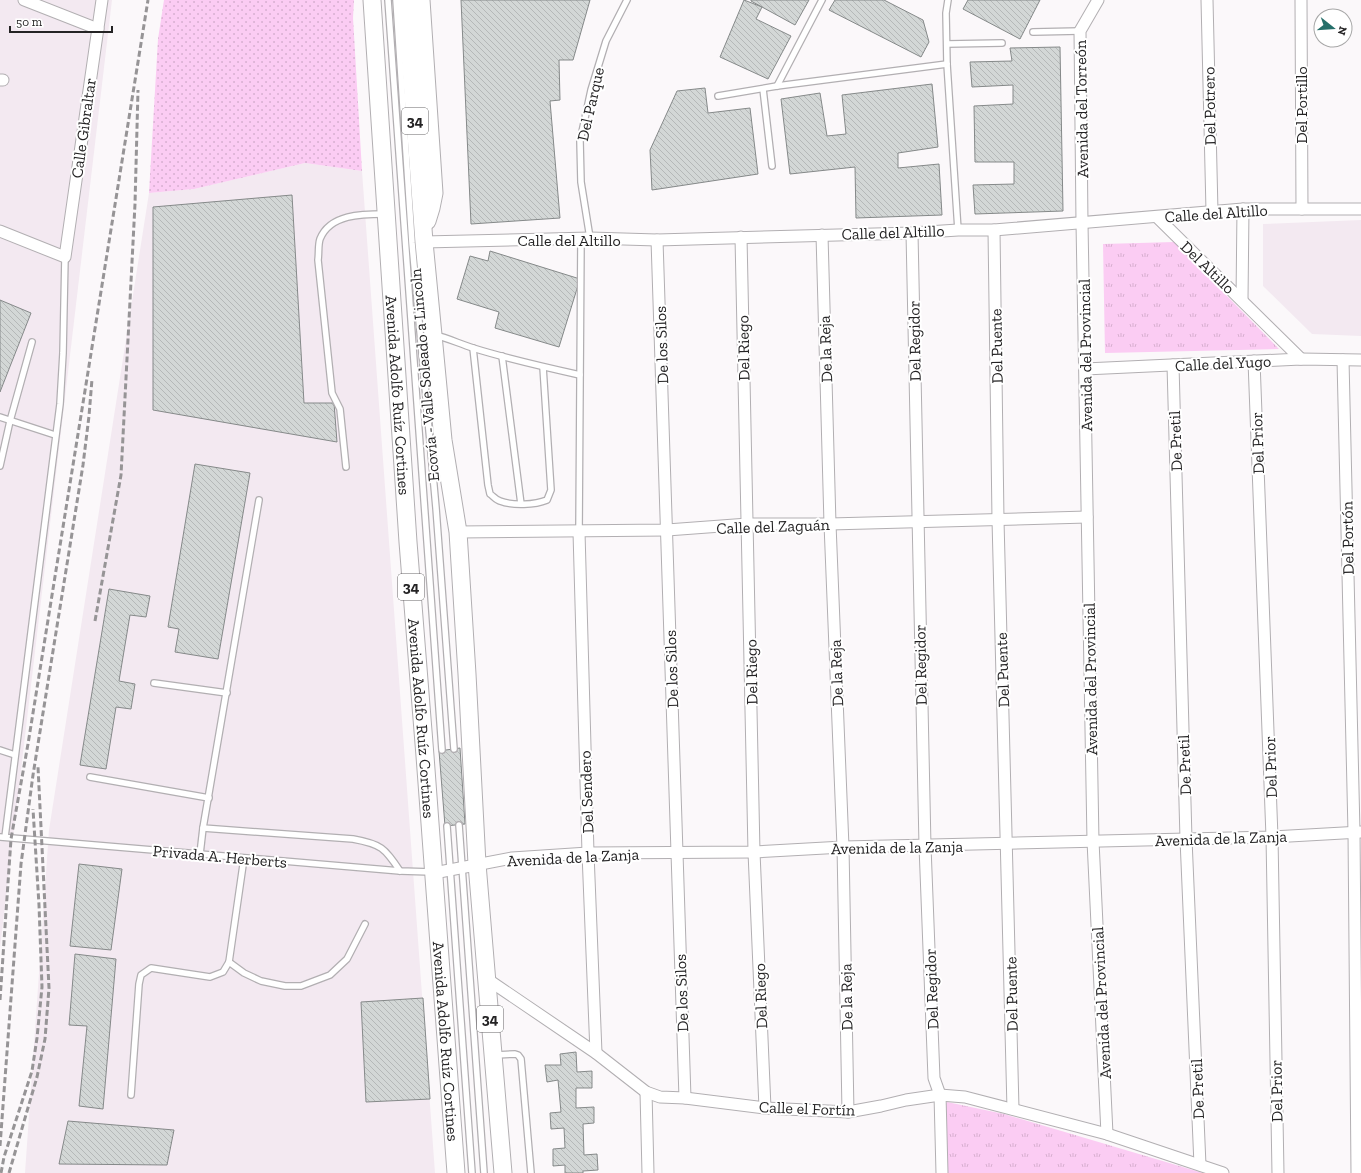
<svg xmlns="http://www.w3.org/2000/svg" width="1361" height="1173" viewBox="0 0 1361 1173" font-family="'Zilla Slab',serif">
<style>
.built{fill:#f3e9f1}
.grass{fill:url(#grass-dots)}
.park{fill:url(#park-tufts)}
.building{fill:url(#building-back-hatch);stroke:#858989}
.lines{fill:none;stroke-linecap:round;stroke-linejoin:round}
.service-casing{stroke:#b2afb2;stroke-width:8}
.minor-casing{stroke:#b2afb2;stroke-width:13}
.primary-casing{stroke:#b2afb2;stroke-width:19}
.service{stroke:#fff;stroke-width:5.5}
.minor{stroke:#fff;stroke-width:11}
.primary{stroke:#fff;stroke-width:17}
.rail{stroke:#969496;stroke-width:3;stroke-dasharray:6 3;stroke-linecap:butt}
.labels{text-anchor:middle;stroke-width:4;stroke-linejoin:round;paint-order:stroke}
.shield{fill:#fff;stroke:#666566;stroke-width:1}
.shield-label{font-size:15px;font-weight:bold;fill:#242324}
.street-label{font-size:16px;fill:#242324;stroke:#fff}
</style>
<defs>
<pattern id="grass-dots" width="8" height="8" patternUnits="userSpaceOnUse"><rect width="8" height="8" fill="#fbccf3"/><path d="M2 2h.1M6 6h.1" fill="none" stroke="#d7afd0" stroke-width="1.8" stroke-linecap="round"/></pattern>
<pattern id="park-tufts" width="24" height="20" patternUnits="userSpaceOnUse"><rect width="24" height="20" fill="#fbccf3"/><path d="M3 7l-1-3M5 7V3M7 7l1-3M15 17l-1-3M17 17v-4M19 17l1-3" fill="none" stroke="#d7afd0"/></pattern>
<pattern id="building-back-hatch" width="6" height="6" patternUnits="userSpaceOnUse"><rect width="6" height="6" fill="#d3d7d6"/><path d="M-1 5l2 2M0 0l6 6M5-1l2 2" fill="none" stroke="#b5b8b8"/></pattern>
</defs>
<rect width="100%" height="100%" fill="#fbf8fa"/>
<!-- built -->
<g class="built">
<polygon points="0,0 112,0 0,948"/>
<polygon points="305,163 362,171 435,1173 25,1173 49,830 149,193 194,189"/>
<polygon points="1361,220 1361,336 1312,334 1263,286 1263,224"/>
</g>
<!-- grass -->
<polygon class="grass" points="164,0 354,0 353,18 362,171 305,163 194,189 149,193 158,39"/>
<!-- park -->
<g class="park">
<polygon points="1174,242 1279,349 1105,353 1103,244"/>
<polygon points="947,1102 1004,1114 1203,1173 946,1173 944,1107"/>
</g>
<!-- building -->
<g class="building">
<polygon points="461,0 590,0 573,60 559,60 560,100 550,101 560,218 471,224"/>
<polygon points="744,0 762,7 756,19 791,36 768,79 720,57"/>
<polygon points="751,0 809,0 795,25 751,1"/>
<polygon points="835,0 884,0 923,20 929,42 921,57 829,10"/>
<polygon points="968,0 1040,0 1020,39 963,9"/>
<polygon points="1060,47 1063,211 975,214 973,185 1014,184 1014,162 975,162 974,106 1013,104 1013,85 972,87 970,62 1012,61 1010,48"/>
<polygon points="932,84 938,147 898,153 898,168 939,164 942,215 856,218 855,167 790,174 781,99 820,93 827,136 846,134 842,95"/>
<polygon points="705,88 708,113 750,108 758,174 652,190 650,150 677,91"/>
<polygon points="292,195 304,403 334,403 337,442 153,410 153,207"/>
<polygon points="490,251 580,279 559,347 495,328 499,312 457,299 470,256 488,261"/>
<polygon points="0,300 31,313 0,392"/>
<polygon points="195,464 250,473 218,659 175,652 179,629 168,627"/>
<polygon points="109,589 150,596 146,617 130,615 119,681 135,684 131,709 116,707 106,769 80,765"/>
<polygon points="460,748 465,824 445,826 439,751"/>
<polygon points="79,864 122,869 111,950 70,946"/>
<polygon points="75,954 116,959 103,1109 79,1106 87,1026 69,1025"/>
<polygon points="423,998 430,1099 366,1102 361,1002"/>
<polygon points="576,1052 577,1072 592,1071 592,1088 576,1088 576,1108 594,1107 594,1123 583,1124 584,1155 597,1154 598,1170 583,1171 583,1173 565,1173 565,1165 553,1166 553,1149 565,1148 564,1128 551,1129 550,1113 561,1112 558,1080 547,1082 545,1065 561,1065 560,1054"/>
<polygon points="68,1121 174,1130 167,1165 59,1164"/>
</g>
<g class="lines">
<!-- service casing -->
<g class="service-casing">
<g id="service">
<polyline points="388,0 442,750"/>
<polyline points="396,0 412,243 436,508 454,749"/>
<polyline points="948,0 946,13 947,64 958,230"/>
<polyline points="1033,32 1080,31"/>
<polyline points="947,44 1002,43"/>
<polyline points="777,86 822,0"/>
<polyline points="763,89 772,166"/>
<polyline points="718,96 777,86 947,64"/>
<polyline points="590,238 581,182 580,141 591,90 606,41 627,0"/>
<path d="M435,335c13,3 25,9 38,13 35,11 71,19 107,27"/>
<path d="M473,348l15,137 2,9c3,2 6,6 10,7 13,5 35,4 47,-1l4,-10 -8,-123"/>
<polyline points="502,356 521,504"/>
<polyline points="0,417 55,435"/>
<polyline points="0,466 10,421 32,342"/>
<path d="M346,467l-6,-58 -8,-16 -14,-133c1,-7 0,-15 2,-21 10,-25 42,-25 65,-25"/>
<path d="M259,500l-56,328 150,11c28,5 32,9 47,32"/>
<polyline points="579,532 581,238"/>
<polyline points="154,683 227,693"/>
<polyline points="0,750 15,755"/>
<polyline points="90,777 209,798"/>
<polyline points="459,825 484,1173"/>
<polyline points="447,826 472,1173"/>
<polyline points="0,837 400,871 432,872"/>
<polyline points="5,837 60,404 63,353 65,257"/>
<polyline points="200,854 203,828"/>
<polyline points="229,962 244,973 261,981 285,986 301,986 330,975 347,959 365,924"/>
<polyline points="496,1055 515,1054 518,1055 521,1059 531,1173"/>
<polyline points="131,1095 139,984 141,975 151,968 210,977 223,972 229,962 244,858"/>
</g>
</g>
<!-- minor casing -->
<g class="minor-casing">
<g id="minor">
<polyline points="24,0 98,29"/>
<polyline points="1098,0 1080,31 1082,223 1093,841 1107,1134"/>
<polyline points="1207,0 1212,211"/>
<polyline points="1301,0 1302,209"/>
<polyline points="0,80 3,80"/>
<polyline points="1157,217 1301,359"/>
<polyline points="994,230 998,520 1013,1109"/>
<polyline points="0,231 65,257 102,0"/>
<polyline points="912,233 925,846 934,1078 940,1095 942,1173"/>
<polyline points="822,235 830,524 843,847 848,1112"/>
<polyline points="741,237 754,852 765,1108"/>
<polyline points="657,240 685,1098"/>
<polyline points="424,242 590,238 657,240 912,233 958,230 994,230 1243,209 1361,209"/>
<polyline points="1242,300 1243,209"/>
<polyline points="1343,360 1354,832 1357,1173"/>
<polyline points="1254,361 1272,837 1278,1173"/>
<polyline points="1173,365 1186,839 1200,1165"/>
<polyline points="1085,369 1301,359 1361,360"/>
<polyline points="458,532 667,530 748,524 830,524 1087,517"/>
<polyline points="579,532 588,853 596,1053"/>
<polyline points="434,873 512,858 588,853 754,852 843,847 1272,837 1361,832"/>
<polyline points="487,979 596,1053 646,1092 660,1097 685,1098 765,1108 848,1112 881,1106 906,1100 940,1095 965,1097 1107,1134 1223,1173"/>
<polyline points="646,1092 648,1173"/>
</g>
</g>
<!-- primary casing -->
<g class="primary-casing">
<g id="primary">
<path id="s1" d="M372,0l36,542 17,214 31,417"/>
<polyline points="406,0 424,242 433,335 443,440 458,532 467,674 477,864 503,1173"/>
<polyline points="421,0 434,193 431,208 427,221"/>
</g>
</g>
<!-- service -->
<use href="#service" class="service"/>
<!-- minor -->
<use href="#minor" class="minor"/>
<!-- primary -->
<use href="#primary" class="primary"/>
<!-- rail -->
<g class="rail">
<polyline points="95,621 121,475 135,204 138,90"/>
<polyline points="0,1000 11,839 28,744 148,0"/>
<polyline points="0,1146 21,864 33,775 83,465 89,416 92,379"/>
<polyline points="1,1173 4,1157 32,1071 37,1038 42,987 39,905 33,809"/>
<polyline points="9,1173 37,1077 45,1039 49,988 38,767"/>
</g>
</g>
<g class="labels">
<!-- shield labels -->
<g class="shield">
<rect x="402" y="108" width="26" height="26" rx="3"/>
<rect x="398" y="574" width="26" height="26" rx="3"/>
<rect x="477" y="1006" width="26" height="26" rx="3"/>
</g>
<g class="shield-label">
<text x="415" y="126">34</text>
<text x="411" y="592">34</text>
<text x="490" y="1024">34</text>
</g>
<!-- street labels -->
<g class="street-label">
<text transform="translate(590 104) rotate(-77)" y="6">Del Parque</text>
<text transform="translate(1301 105) rotate(-90)" y="6">Del Portillo</text>
<text transform="translate(1209 106) rotate(-91)" y="6">Del Potrero</text>
<text transform="translate(1081 109) rotate(-91)" y="6">Avenida del Torreón</text>
<text transform="translate(83 128) rotate(-82)" y="6">Calle Gibraltar</text>
<text transform="translate(1216 213) rotate(-4)" y="6">Calle del Altillo</text>
<text transform="translate(893 232) rotate(-2)" y="6">Calle del Altillo</text>
<text x="569" y="246">Calle del Altillo</text>
<text transform="translate(1208 267) rotate(44)" y="6">Del Altillo</text>
<text transform="translate(914 341) rotate(-91)" y="6">Del Regidor</text>
<text transform="translate(661 345) rotate(-92)" y="6">De los Silos</text>
<text transform="translate(996 346) rotate(-91)" y="6">Del Puente</text>
<text transform="translate(743 348) rotate(-91)" y="6">Del Riego</text>
<text transform="translate(825 349) rotate(-92)" y="6">De la Reja</text>
<text transform="translate(1085 355) rotate(-91)" y="6">Avenida del Provincial</text>
<text transform="translate(1223 363) rotate(-3)" y="6">Calle del Yugo</text>
<text transform="translate(424 375) rotate(-95)" y="6">Ecovía - Valle Soleado a Lincoln</text>
<text dy="6" stroke="none"><textPath href="#s1" startOffset="396">Avenida Adolfo Ruíz Cortines</textPath></text>
<text transform="translate(1175 441) rotate(-92)" y="6">De Pretil</text>
<text transform="translate(1257 443) rotate(-92)" y="6">Del Prior</text>
<text transform="translate(773 526) rotate(-2)" y="6">Calle del Zaguán</text>
<text transform="translate(1347 538) rotate(-91)" y="6">Del Portón</text>
<text transform="translate(920 665) rotate(-91)" y="6">Del Regidor</text>
<text transform="translate(671 669) rotate(-92)" y="6">De los Silos</text>
<text transform="translate(1002 670) rotate(-92)" y="6">Del Puente</text>
<text transform="translate(751 672) rotate(-91)" y="6">Del Riego</text>
<text transform="translate(836 673) rotate(-92)" y="6">De la Reja</text>
<text transform="translate(1090 679) rotate(-91)" y="6">Avenida del Provincial</text>
<text dy="6" stroke="none"><textPath href="#s1" startOffset="720">Avenida Adolfo Ruíz Cortines</textPath></text>
<text transform="translate(1184 765) rotate(-92)" y="6">De Pretil</text>
<text transform="translate(1270 767) rotate(-92)" y="6">Del Prior</text>
<text transform="translate(586 792) rotate(-92)" y="6">Del Sendero</text>
<text transform="translate(1221 838) rotate(-2)" y="6">Avenida de la Zanja</text>
<text transform="translate(897 847) rotate(-1)" y="6">Avenida de la Zanja</text>
<text transform="translate(220 856) rotate(5)" y="6">Privada A. Herberts</text>
<text transform="translate(573 857) rotate(-3)" y="6">Avenida de la Zanja</text>
<text transform="translate(931 989) rotate(-92)" y="6">Del Regidor</text>
<text transform="translate(681 993) rotate(-92)" y="6">De los Silos</text>
<text transform="translate(1011 994) rotate(-91)" y="6">Del Puente</text>
<text transform="translate(760 996) rotate(-92)" y="6">Del Riego</text>
<text transform="translate(846 997) rotate(-91)" y="6">De la Reja</text>
<text transform="translate(1101 1003) rotate(-93)" y="6">Avenida del Provincial</text>
<text dy="6" stroke="none"><textPath href="#s1" startOffset="1044">Avenida Adolfo Ruíz Cortines</textPath></text>
<text transform="translate(1197 1089) rotate(-92)" y="6">De Pretil</text>
<text transform="translate(1276 1091) rotate(-91)" y="6">Del Prior</text>
<text transform="translate(807 1108) rotate(2)" y="6">Calle el Fortín</text>
</g>
</g>
<!-- north arrow -->
<g transform="translate(1333 28) rotate(107)"><circle r="19" fill="#ffffff" stroke="#a7a7a7"/>
<path d="M0-3L7 15L0 10L-7 15Z" fill="#256f6a"/>
<text y="-6" font-size="11" font-weight="bold" text-anchor="middle" fill="#242324">N</text>
</g>
<!-- scale -->
<path d="M10 26v6h102v-6" fill="none" stroke="#242324" stroke-width="2"/>
<text x="16" y="26" font-size="12" fill="#242324" stroke="#ffffff" stroke-width="3" paint-order="stroke">50 m</text>
</svg>
